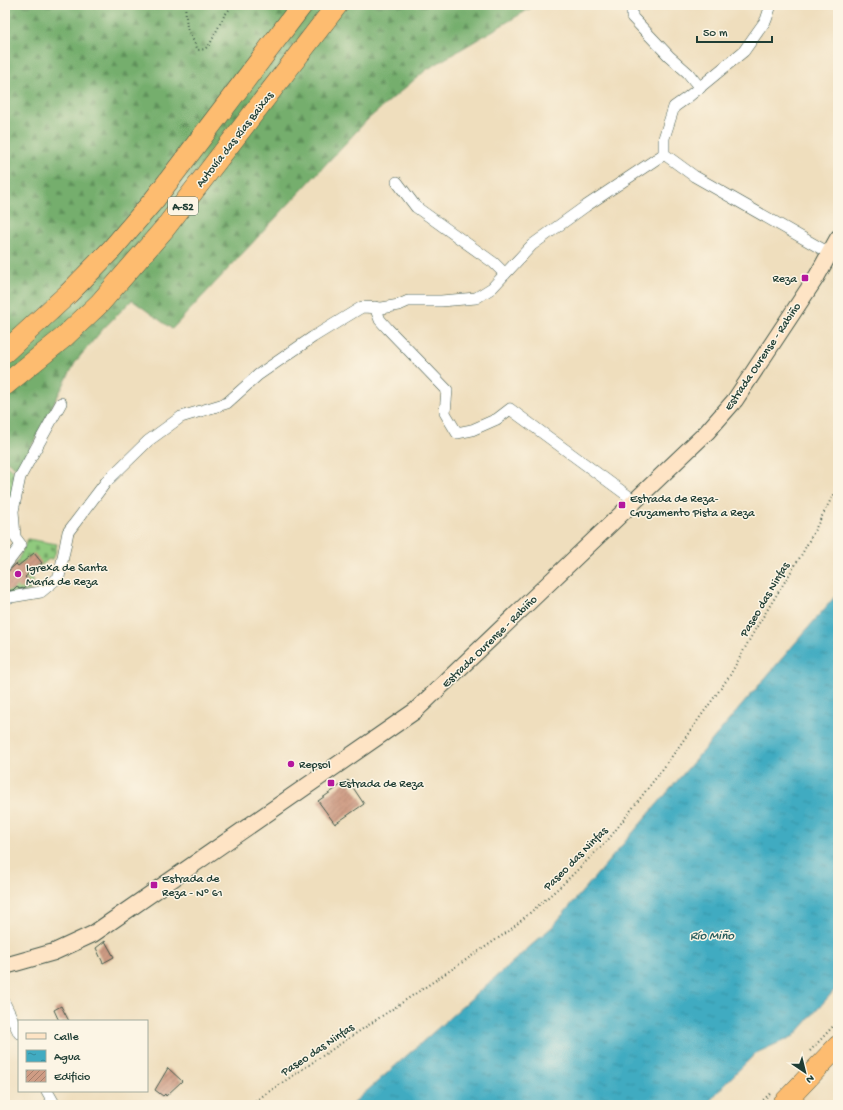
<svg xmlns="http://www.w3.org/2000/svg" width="843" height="1110" viewBox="0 0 843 1110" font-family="'Gochi Hand',sans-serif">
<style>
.forest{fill:url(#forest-firs);stroke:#4a7650}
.cemetery{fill:url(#cemetery-stones);stroke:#588459}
.water{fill:url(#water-ripples);stroke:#30747a}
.building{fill:url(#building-hatch)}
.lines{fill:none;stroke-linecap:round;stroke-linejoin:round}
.street-casing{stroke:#3e5549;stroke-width:12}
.secondary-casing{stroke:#3e5549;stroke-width:18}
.highway-casing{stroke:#3e5549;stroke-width:22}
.path{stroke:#3e5549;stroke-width:2;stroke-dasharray:1 3;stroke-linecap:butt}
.street{stroke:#fff;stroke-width:11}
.secondary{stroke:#fee4c5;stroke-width:16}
.highway{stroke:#fdbc6f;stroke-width:21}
.poi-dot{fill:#b5179e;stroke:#fcf5e5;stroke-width:1.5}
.labels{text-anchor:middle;stroke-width:3;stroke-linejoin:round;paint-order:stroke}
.shield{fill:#fcf5e5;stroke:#617469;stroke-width:1}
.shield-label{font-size:11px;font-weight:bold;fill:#1f3d34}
.street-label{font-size:12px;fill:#1f3d34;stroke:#fcf5e5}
.poi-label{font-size:12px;fill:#1f3d34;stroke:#fcf5e5;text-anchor:start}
.water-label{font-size:13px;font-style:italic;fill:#295e5e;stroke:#fcf5e5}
</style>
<defs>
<pattern id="forest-firs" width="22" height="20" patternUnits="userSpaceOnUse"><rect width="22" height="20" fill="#74ae6d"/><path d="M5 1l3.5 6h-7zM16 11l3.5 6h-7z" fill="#5f8f5a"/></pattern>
<pattern id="cemetery-stones" width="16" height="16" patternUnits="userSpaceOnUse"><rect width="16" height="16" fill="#90ca7e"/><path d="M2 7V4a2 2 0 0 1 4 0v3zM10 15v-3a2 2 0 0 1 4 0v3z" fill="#75a568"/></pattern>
<pattern id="water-ripples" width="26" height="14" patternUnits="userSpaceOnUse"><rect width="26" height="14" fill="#41abc1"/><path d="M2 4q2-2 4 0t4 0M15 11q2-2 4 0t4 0" fill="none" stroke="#368c9e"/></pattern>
<pattern id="building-hatch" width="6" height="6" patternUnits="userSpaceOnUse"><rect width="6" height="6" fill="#cf9c84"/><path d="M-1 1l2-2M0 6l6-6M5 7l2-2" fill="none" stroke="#a7806d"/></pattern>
</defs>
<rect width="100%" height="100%" fill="#fcf5e5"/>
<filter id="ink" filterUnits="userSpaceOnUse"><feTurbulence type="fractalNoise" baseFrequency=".025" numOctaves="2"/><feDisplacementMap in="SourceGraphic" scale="8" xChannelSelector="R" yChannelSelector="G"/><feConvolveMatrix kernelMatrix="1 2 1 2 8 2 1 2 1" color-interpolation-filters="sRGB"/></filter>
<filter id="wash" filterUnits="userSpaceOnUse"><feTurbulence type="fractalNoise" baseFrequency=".012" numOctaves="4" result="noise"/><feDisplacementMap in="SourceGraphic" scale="16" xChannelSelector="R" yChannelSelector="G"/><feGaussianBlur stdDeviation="0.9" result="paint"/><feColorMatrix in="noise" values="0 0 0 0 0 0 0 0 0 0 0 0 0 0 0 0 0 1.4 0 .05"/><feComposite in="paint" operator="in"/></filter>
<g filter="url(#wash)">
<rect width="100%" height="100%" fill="#efdebd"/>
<!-- forest -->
<polygon class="forest" points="5,5 536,5 426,70 368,119 172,329 132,300 103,329 76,361 19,470 5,460"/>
<!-- cemetery -->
<g class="cemetery">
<polygon points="5,465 17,474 12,499 5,508"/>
<polygon points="28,539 57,544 55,554 51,560 49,559 29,575 33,582 29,585 31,590 5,597 6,573 16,564"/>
</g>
<!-- water -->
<polygon class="water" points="838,593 838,986 794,1036 756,1053 725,1084 706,1105 351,1105 552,927"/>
<g id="blocks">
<!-- building -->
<g class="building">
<polygon points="34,553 42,563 25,577 30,583 24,588 19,589 17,586 13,590 5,591 5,574 16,564 18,566"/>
<polygon points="348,780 364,804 335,824 318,801"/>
<polygon points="105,941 114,957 103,963 96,948"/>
<polygon points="61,1006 69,1021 59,1021 54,1010"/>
<polygon points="168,1068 182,1081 166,1096 165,1094 163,1096 155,1090"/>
</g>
</g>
</g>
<g filter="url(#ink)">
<use href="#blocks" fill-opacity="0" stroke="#3e5549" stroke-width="1"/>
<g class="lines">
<!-- street casing -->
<g class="street-casing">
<g id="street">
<polyline points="632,5 632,17 669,56 688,73 700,88"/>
<polyline points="771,5 766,20 744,51 688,97 674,107 664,138 664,154 694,176 829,253"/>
<polyline points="397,182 416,207 494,263 505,274"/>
<polyline points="375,307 380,320 388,329 447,390 445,413 457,433 472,430 497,419 510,409 635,501"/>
<polyline points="5,566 21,545 15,537 13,511 20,477 61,403"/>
<polyline points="5,598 41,592 59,577 68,532 106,482 148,441 181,417 227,403 258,375 313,337 362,307 382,308 399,305 408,301 441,301 476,298 492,288 532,245 586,206 664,154"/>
<polyline points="5,1004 19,1033"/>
<polyline points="47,1091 55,1105"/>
</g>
</g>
<!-- secondary casing -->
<g class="secondary-casing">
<polyline id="secondary" points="5,966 54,952 93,934 415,711 707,432 735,400 817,276 838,238"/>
</g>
<!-- highway casing -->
<g class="highway-casing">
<g id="highway">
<polyline points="5,352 68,294 112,249 154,200 302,5"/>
<polyline points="5,385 63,338 100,303 165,228 337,5"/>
<polyline points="782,1105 838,1046"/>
</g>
</g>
<!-- path -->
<g class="path">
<polyline points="185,5 187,28 198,50 205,49 210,44 224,16 233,5"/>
<polyline points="810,1051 838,1021"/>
<polyline points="249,1105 509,931 562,885 608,840 662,770 729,677 756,628 802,554 838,486"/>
<polyline points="757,1105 770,1094"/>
</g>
<!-- street -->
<use href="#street" class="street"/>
<!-- secondary -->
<use href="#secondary" class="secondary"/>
<!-- highway -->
<use href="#highway" class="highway"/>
</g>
</g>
<!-- markers -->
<g class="poi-dot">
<rect x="801" y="274" width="8" height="8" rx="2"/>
<rect x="618" y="501" width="8" height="8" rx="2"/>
<circle cx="18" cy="574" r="4"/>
<circle cx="291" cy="764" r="4"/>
<rect x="327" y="779" width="8" height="8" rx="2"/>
<rect x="150" y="881" width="8" height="8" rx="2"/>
</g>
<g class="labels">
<!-- shield labels -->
<rect class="shield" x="168" y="197" width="30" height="18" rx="3"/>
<g class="shield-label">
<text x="183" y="210">A-52</text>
</g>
<!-- street labels -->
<g class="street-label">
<text transform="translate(234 139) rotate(-52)" y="4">Autovía das Rías Baixas</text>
<text transform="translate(762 356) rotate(-56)" y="4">Estrada Ourense - Rabiño</text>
<text transform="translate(764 599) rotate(-59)" y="4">Paseo das Ninfas</text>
<text transform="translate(489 641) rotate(-44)" y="4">Estrada Ourense - Rabiño</text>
<text transform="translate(575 858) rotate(-45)" y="4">Paseo das Ninfas</text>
<text transform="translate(317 1049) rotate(-34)" y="4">Paseo das Ninfas</text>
</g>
<!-- poi labels -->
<g class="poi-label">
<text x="797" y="282" text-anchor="end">Reza</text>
<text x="630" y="502">Estrada de Reza-<tspan x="630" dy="14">Cruzamento Pista a Reza</tspan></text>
<text x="26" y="571">Igrexa de Santa<tspan x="26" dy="14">María de Reza</tspan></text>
<text x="299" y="768">Repsol</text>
<text x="339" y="787">Estrada de Reza</text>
<text x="162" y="882">Estrada de<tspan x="162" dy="14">Reza - Nº 61</tspan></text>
</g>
<!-- water labels -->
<g class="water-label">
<text x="712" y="939">Río Miño</text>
</g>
</g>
<!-- margin -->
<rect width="843" height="1110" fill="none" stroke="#fcf5e5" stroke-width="20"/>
<!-- legend -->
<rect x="18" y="1020" width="130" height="72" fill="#fcf5e5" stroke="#a4ab9e"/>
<rect x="26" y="1033" width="20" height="6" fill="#fee4c5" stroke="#a4ab9e"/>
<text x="54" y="1040" font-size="12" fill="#1f3d34">Calle</text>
<rect x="26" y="1050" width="20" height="12" fill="url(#water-ripples)" stroke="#a4ab9e"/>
<text x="54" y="1060" font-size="12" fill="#1f3d34">Agua</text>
<rect x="26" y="1070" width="20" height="12" fill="url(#building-hatch)" stroke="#a4ab9e"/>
<text x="54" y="1080" font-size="12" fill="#1f3d34">Edificio</text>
<!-- north arrow -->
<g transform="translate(805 1072) rotate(145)" stroke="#fcf5e5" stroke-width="3" paint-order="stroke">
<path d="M0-3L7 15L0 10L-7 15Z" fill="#1f3d34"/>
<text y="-6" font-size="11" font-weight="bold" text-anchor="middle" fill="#1f3d34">N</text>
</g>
<!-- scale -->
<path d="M697 36v6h75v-6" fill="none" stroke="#1f3d34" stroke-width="2"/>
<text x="703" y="36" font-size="12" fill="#1f3d34" stroke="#fcf5e5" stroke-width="3" paint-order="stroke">50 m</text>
</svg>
